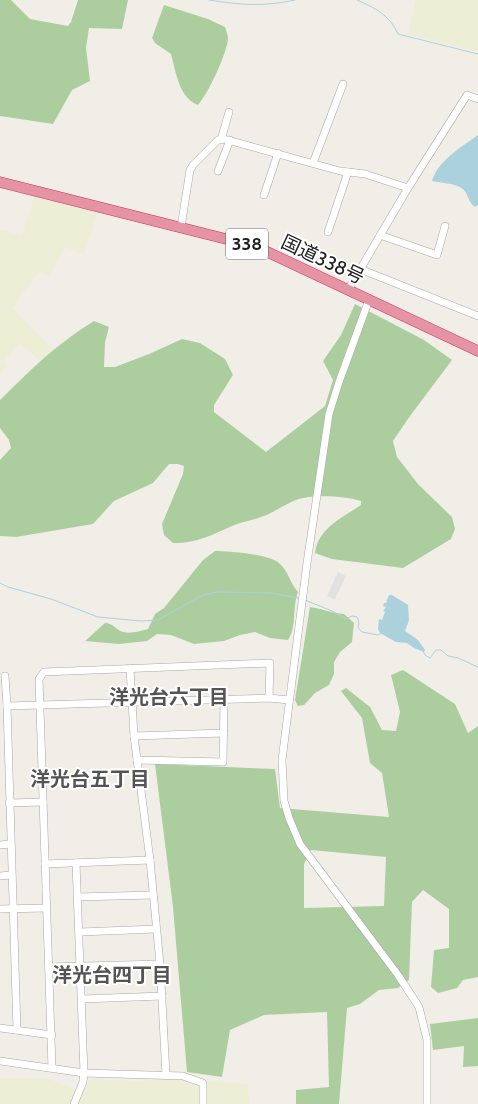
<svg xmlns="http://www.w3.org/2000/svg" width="478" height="1104" viewBox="0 0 478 1104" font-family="Cabin,'Noto Sans JP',sans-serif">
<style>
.farmland{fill:#eceed5}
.forest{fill:#acce9f;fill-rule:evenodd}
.parking{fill:#e1e1e1}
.water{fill:#abd1dc}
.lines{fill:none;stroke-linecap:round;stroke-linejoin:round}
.stream{stroke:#abd1dc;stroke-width:1}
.minor-casing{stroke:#a8a8a8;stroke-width:8}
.highway-casing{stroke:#d43066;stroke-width:11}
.minor{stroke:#fff;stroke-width:7}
.highway{stroke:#e494a2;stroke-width:10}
.labels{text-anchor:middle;stroke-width:4;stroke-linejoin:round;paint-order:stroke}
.shield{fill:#fff;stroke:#646464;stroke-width:1}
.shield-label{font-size:18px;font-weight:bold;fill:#212121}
.street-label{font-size:19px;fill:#212121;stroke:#fff}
.neighbourhood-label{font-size:20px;font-weight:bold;fill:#545454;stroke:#fff}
</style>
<rect width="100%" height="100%" fill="#f1eee8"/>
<!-- farmland -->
<g class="farmland">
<polygon points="416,0 478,0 478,52 408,34"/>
<polygon points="34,197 97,213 84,255 65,247 49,276 39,272 12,308 56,352 45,364 19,344 3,362 6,366 0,374 0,230 22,235"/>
<polygon points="0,1078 49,1079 84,1093 90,1079 136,1081 175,1079 248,1084 249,1104 0,1104"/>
</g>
<!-- forest -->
<g class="forest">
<polygon points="0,0 11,0 30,19 68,26 71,22 78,0 128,0 122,29 89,28 86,48 90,81 72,90 53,124 0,116"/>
<path d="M164,5l44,14 17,8c1,3 3,8 3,12 -1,14 -20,55 -30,66 -19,-7 -22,-33 -27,-51l-16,-11 -3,-5z"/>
<path d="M355,304l69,36 28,20 -42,56 -17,25 4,16 21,27 34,33 3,12 -4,10 -48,29 -71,-9 -17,-6c3,-25 27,-35 46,-48v-4c-16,-5 -49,-7 -65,-1 -12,5 -23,13 -35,17 -10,4 -20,5 -29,9 -20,9 -38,18 -59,17l-9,-8 -2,-11 21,-50 1,-8 -6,-2h-9l-16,19 -39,18 -21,23 -77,13 -16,-1v-76l11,-12 -2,-8 -9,-12v-28c29,-29 59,-58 94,-79l15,6 -4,15 -1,25h11l34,-13 33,-15 18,4 25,16 8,16 -19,30v7l52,40 59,-46 8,-26 -10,-19 18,-26z"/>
<path d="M215,551c14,0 53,3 64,12 9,7 11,20 19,29 -6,16 -1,35 -10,48l-18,-2 -15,-6 -15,3 -16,6 -30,3 -23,-9 -14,-1 -10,7 -28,3 -34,-3 20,-18c8,0 11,7 18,9 8,2 17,-1 25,-3l7,-15 9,-6 39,-48z"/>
<path d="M310,607c12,2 22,6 34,7l10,9 -2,19 -12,10 -6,10v12l-5,11 -14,8 -11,12 -6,1 -3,-6z"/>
<path d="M403,670l52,34 13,29 10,-7v251l-15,3 -6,8 -19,5 -7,-6 3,-37 15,-2v-39l-26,-19 -11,12 -3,78 -11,8 -19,2 -19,14 -13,4 -8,96h-43v-14l33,-3 -2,-75 -63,3 -34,15 -8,47 -35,-5 -14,-165 -18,-143 120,5 5,39 109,9 -7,-44 -12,-10 -8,-45 -21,-27 5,-3 24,19 12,23 14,1 4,-19 -9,-37zM311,850l75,7 -2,49 -80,2v-44z"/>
<polygon points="478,1018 478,1066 463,1067 464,1046 433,1050 430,1024"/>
</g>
<!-- parking -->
<polygon class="parking" points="338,572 346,576 335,599 327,596"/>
<!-- water -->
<g class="water">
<path d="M478,135v70l-3,2c-7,-5 -6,-11 -11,-17 -7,-7 -23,-7 -32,-9 6,-21 30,-34 46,-46z"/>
<polygon points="389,595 392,595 408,605 409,620 405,631 418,640 425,650 424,652 414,648 407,643 396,642 380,633 378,629 379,619 382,620 385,612 383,611 386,607 383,606 384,603 386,603"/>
</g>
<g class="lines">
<!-- stream -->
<g class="stream">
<path d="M209,0c32,5 54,7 86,0"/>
<path d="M357,0c18,8 33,15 41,34l80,20"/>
<polyline points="0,583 8,587 51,599 98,617 141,621 158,620 203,595 217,592 270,593 299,598"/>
<polyline points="305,600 332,611 346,619 352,616 357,617 359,622 358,628 362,632 378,635 381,633"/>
<polyline points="423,651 425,655 430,658 436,650 441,650 448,656 458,658 478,667"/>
</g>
<!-- minor casing -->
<g class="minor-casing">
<g id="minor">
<polyline points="221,140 229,112"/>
<polyline points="313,163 343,84"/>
<polyline points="218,171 230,140"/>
<polyline points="264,195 278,153"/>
<polyline points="181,227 190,170 193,165 218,140 224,139 340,171 365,174 408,188"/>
<polyline points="328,232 348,172"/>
<polyline points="380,235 437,255 445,226"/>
<polyline points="360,269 478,316"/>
<polyline points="348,290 408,188 467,95 478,99"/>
<polyline points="369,300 339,382 329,414 307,563 282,760 284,801 289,818 300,844 398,975 419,1007 427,1040 427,1104"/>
<polyline points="130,668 134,736 150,860 160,964 166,1075"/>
<polyline points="5,676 7,706"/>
<polyline points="134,736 224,733"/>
<polyline points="137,760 223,762 224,700"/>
<polyline points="9,803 43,802"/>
<polyline points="0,845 10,844"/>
<polyline points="45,864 150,860"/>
<polyline points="0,876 11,875"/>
<polyline points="78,897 153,895"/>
<polyline points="0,909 46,908"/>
<polyline points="80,932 156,929"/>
<polyline points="49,967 160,964"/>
<polyline points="82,999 162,996"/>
<polyline points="0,1028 52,1035"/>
<polyline points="17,1030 7,706 269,698 289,700"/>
<polyline points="0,1061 84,1073 183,1076 203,1083 203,1104"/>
<polyline points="52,1068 39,679 44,672 270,663 269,698"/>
<polyline points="74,1104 83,1082 84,1073 76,863"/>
</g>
</g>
<!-- highway casing -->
<g class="highway-casing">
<polyline id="highway" points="0,182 238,242 259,248 478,351"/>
</g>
<!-- minor -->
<use href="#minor" class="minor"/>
<!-- highway -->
<use href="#highway" class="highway"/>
</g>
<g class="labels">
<!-- shield labels -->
<rect class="shield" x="226" y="228.5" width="42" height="31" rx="4"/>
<g class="shield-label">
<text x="247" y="250">338</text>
</g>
<!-- street labels -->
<g class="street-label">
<text transform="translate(323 259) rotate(25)" y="7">国道338号</text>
</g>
<!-- neighbourhood labels -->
<g class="neighbourhood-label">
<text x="169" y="704">洋光台六丁目</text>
<text x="90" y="786">洋光台五丁目</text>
<text x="112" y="982">洋光台四丁目</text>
</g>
</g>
</svg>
